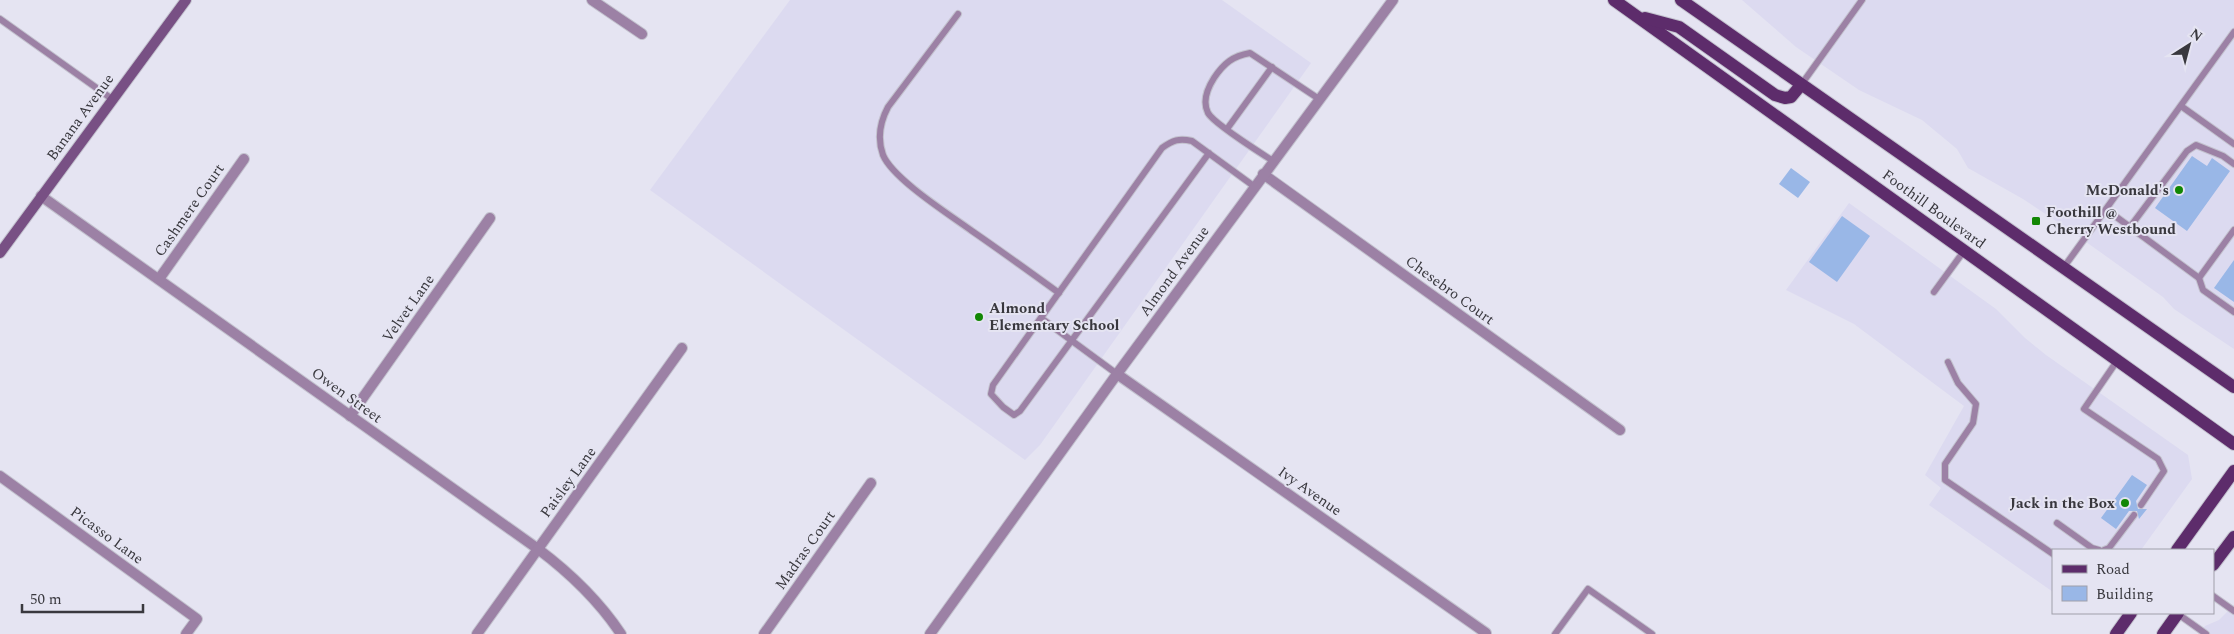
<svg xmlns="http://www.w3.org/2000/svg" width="2234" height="634" viewBox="0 0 2234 634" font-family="Spectral,serif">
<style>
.built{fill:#dcdaf0}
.building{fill:#99b7e7}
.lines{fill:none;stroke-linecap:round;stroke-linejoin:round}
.lane-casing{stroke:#c3c2ce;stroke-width:8}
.street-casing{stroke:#c3c2ce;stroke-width:12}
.secondary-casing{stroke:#c3c2ce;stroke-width:12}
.primary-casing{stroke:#c3c2ce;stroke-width:14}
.lane{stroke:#9c81a5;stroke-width:6}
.street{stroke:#9c81a5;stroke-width:10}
.secondary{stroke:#785084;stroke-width:10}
.primary{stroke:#5d2c6b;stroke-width:12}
.poi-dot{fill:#128704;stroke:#e5e4f2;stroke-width:2}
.labels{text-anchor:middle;stroke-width:4;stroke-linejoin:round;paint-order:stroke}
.street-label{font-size:15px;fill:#39383e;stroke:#e5e4f2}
.poi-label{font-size:15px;font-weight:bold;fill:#39383e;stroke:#e5e4f2;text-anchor:end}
</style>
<rect width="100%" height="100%" fill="#e5e4f2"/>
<!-- built -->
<g class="built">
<polygon points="790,0 1222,0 1311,63 1040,445 1025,460 650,190"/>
<polygon points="1742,0 2234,0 2234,349 2174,309 2163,297 2068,229 2023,199 1968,168 1957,149 1922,120 1859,90 1796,47"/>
<polygon points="1849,203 1996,309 2025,338 2046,355 2188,455 2192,479 2141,550 2053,550 2053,592 1929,505 1941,488 1925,475 1964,406 1854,324 1786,290"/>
<polygon points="2234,605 2234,634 2199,634 2205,626 2219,620"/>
</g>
<!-- building -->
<g class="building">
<polygon points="2192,156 2207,166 2212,158 2230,171 2187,231 2155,208"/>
<polygon points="1791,168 1810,182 1798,198 1779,184"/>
<polygon points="1842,216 1870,236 1837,282 1809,262"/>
<polygon points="2234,260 2234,302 2214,288"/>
<polygon points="2132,475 2147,485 2136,501 2138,509 2147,509 2139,519 2137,511 2129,511 2116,529 2101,518"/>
</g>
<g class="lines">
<!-- lane casing -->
<g class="lane-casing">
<g id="lane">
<path d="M958,14l-70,93c-8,15 -11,31 -5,48 10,24 67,60 89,76 29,20 58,41 87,62"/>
<polyline points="0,19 112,99"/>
<polyline points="1801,85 1862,0"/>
<polyline points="2181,106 2234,144"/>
<polyline points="1227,129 1272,67"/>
<path d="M1209,153l-189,258 -6,4 -11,-8 -12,-13 2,-9 169,-237c11,-8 17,-10 30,-7l63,46"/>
<path d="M1273,161c-12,-8 -59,-37 -65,-48 -6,-12 -1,-24 6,-35 10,-15 19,-22 36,-25l69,46"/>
<polyline points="2107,210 2199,278 2234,230"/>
<polyline points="2130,227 2187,151 2196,145 2223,156 2234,164"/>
<polyline points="2064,267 2234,32"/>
<polyline points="2199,278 2203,290 2234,312"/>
<polyline points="1934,292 1964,251"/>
<polyline points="1041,318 1117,374"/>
<polyline points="2117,361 2084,409 2158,459 2164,471 2141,505"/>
<polyline points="1948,362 1958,383 1976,404 1973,423 1945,464 1945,480 2053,554"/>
<polyline points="2057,523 2092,548 2099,550"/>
<polyline points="2104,550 2109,548 2134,515"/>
<polyline points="2213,596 2234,611"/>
<polyline points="2178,614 2206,634"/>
<polyline points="1555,634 1588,589 1652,634"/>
</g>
</g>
<!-- street casing -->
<g class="street-casing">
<g id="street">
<polyline points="592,0 642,34"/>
<polyline points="1263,174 1620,430"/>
<path d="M41,196l497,353c32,24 61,52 83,85"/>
<polyline points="159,279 244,159"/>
<polyline points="1117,374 1486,633"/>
<polyline points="350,416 490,218"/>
<polyline points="0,476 197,619 186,634"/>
<polyline points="477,634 682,348"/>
<polyline points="764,634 871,483"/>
<polyline points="930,634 1117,374 1393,0"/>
</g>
</g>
<!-- secondary casing -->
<g class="secondary-casing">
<polyline id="secondary" points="0,253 186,0"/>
</g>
<!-- primary casing -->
<g class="primary-casing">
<g id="primary">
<polyline points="1614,0 2234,444"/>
<polyline points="1681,0 2234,387"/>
<polyline points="1645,18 1679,27 1775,95 1785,98 1791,97 1801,85"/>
<polyline points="2177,550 2234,471"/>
<polyline points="2213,565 2234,537"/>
<polyline points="2116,634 2131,613"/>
<polyline points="2163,634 2178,613"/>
</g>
</g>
<!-- lane -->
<use href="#lane" class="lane"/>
<!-- street -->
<use href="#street" class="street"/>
<!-- secondary -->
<use href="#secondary" class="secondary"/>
<!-- primary -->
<use href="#primary" class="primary"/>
</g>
<!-- markers -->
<g class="poi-dot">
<circle cx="2179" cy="190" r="5"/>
<rect x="2031" y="216" width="10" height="10" rx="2.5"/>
<circle cx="979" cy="317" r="5"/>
<circle cx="2125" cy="503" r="5"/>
</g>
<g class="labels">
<!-- street labels -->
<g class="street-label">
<text transform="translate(80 117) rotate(-54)" y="5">Banana Avenue</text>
<text transform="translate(1934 209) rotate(36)" y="5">Foothill Boulevard</text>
<text transform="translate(189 210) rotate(-55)" y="5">Cashmere Court</text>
<text transform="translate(1174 271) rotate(-54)" y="5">Almond Avenue</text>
<text transform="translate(1450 290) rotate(36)" y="5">Chesebro Court</text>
<text transform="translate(408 308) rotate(-55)" y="5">Velvet Lane</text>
<text transform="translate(347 395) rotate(36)" y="5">Owen Street</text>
<text transform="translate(568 482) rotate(-54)" y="5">Paisley Lane</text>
<text transform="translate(1310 491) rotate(35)" y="5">Ivy Avenue</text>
<text transform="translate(107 535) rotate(36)" y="5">Picasso Lane</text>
<text transform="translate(805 550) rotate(-55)" y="5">Madras Court</text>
</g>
<!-- poi labels -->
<g class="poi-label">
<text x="2169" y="195">McDonald's</text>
<text x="2046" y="217" text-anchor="start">Foothill @<tspan x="2046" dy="17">Cherry Westbound</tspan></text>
<text x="989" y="313" text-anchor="start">Almond<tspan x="989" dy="17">Elementary School</tspan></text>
<text x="2115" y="508">Jack in the Box</text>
</g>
</g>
<!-- legend -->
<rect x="2052" y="549" width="162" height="65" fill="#e5e4f2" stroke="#a09faa"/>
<rect x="2062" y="565" width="25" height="8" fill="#5d2c6b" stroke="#a09faa"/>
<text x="2096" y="574" font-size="15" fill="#39383e">Road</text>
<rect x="2062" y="586" width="25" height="15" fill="#99b7e7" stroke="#a09faa"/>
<text x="2096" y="599" font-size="15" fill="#39383e">Building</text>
<!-- north arrow -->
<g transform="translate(2189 45) rotate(36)" stroke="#e5e4f2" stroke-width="4" paint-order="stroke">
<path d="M0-4L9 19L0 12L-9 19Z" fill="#39383e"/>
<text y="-8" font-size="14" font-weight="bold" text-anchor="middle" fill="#39383e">N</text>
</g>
<!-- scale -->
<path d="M22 604v8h121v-8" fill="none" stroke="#39383e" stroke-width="2.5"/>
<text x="30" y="604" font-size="15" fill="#39383e" stroke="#e5e4f2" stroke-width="4" paint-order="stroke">50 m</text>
</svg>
